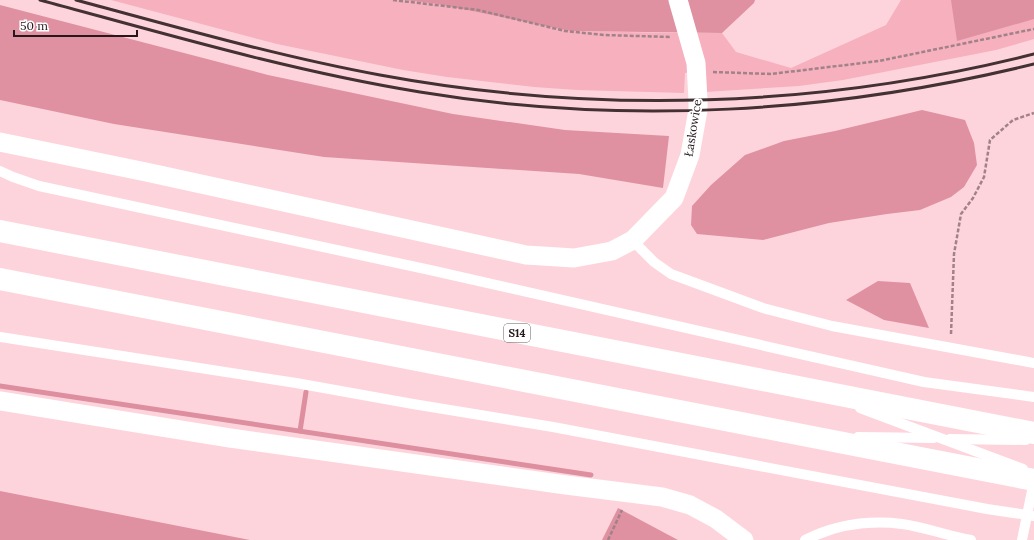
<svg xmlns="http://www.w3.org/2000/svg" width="1034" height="540" viewBox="0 0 1034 540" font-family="Lora,serif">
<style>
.green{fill:#f6b0be}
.forest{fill:#df91a1}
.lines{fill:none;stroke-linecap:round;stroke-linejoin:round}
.stream{stroke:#dd8f9f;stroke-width:5}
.path{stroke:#a08288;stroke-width:2.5;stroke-dasharray:4 2;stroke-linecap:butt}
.lane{stroke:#fff;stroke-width:10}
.street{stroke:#fff;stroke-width:19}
.highway{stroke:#fff;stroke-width:22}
.rail{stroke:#433134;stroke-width:3}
.labels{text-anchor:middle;stroke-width:3.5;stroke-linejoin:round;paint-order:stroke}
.shield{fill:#fff;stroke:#665d5f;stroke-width:1}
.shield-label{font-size:11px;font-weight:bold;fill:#25171a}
.street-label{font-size:12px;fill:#25171a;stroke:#fff}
</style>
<rect width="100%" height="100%" fill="#fed4dc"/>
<!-- green -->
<g class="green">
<polygon points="111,0 404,0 437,4 570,31 679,33 690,72 685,73 684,93 577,90 534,87 447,77 403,70 277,44"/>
<polygon points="901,0 1034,0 1034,39 996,50 843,80 799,86 705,92 694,33 722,33 736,52 791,68 886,25"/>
</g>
<!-- forest -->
<g class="forest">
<polygon points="404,0 755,0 754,3 722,33 570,31 437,4"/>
<polygon points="951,0 1034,0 1034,19 957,41"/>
<polygon points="0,5 268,75 453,114 565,130 669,136 663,188 579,174 324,157 114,124 0,100"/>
<polygon points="922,110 965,120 974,143 977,165 964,187 951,197 920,210 887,214 829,223 763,240 697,234 691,225 692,206 711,185 745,155 784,141 835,131"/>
<polygon points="878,281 910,283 929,328 884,320 846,300"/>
<polygon points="0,491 250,540 0,540"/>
<polygon points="618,508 678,540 602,540"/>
</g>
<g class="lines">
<!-- stream -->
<g class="stream">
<polyline points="0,386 591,475"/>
<polyline points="300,431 306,392"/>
</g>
<!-- path -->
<g class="path">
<polyline points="393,0 478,10 565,31 604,35 671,37"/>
<polyline points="713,72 771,74 879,61 1034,29"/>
<polyline points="951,334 954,254 961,214 973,198 984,177 990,140 1013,120 1034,113"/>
<polyline points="608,540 622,510"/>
</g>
<!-- lane -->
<g class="lane">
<polyline points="0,171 13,177 39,186 430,270 924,382 1034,397"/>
<polyline points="633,240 637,245 654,262 671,274 763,308 832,326 1034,363"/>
<polyline points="0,337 296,383 413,404 553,427 987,509 1034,516"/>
<polyline points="860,408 1023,469"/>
<polyline points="858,437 934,438"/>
<polyline points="950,439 1026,440"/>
<path d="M805,540c30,-15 64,-20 97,-16 23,3 46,12 69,16"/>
<polyline points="1022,540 1034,481"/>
</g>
<!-- street -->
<g class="street">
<polyline points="0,142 146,172 526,255 574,258 612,251 633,240 674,198 690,155 698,110 698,100 696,63 678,0"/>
<polyline points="0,401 230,438 566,485 662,497 690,505 716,519 744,540"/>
</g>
<!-- highway -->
<g class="highway">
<polyline points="0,231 1034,433"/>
<polyline points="0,279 1034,480"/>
</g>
<!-- rail -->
<g class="rail">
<path d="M40,0c126,34 251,71 380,92 204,34 414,21 614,-28"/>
<path d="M76,0c101,27 201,56 304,75 216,40 440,33 654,-21"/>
</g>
</g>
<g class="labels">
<!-- shield labels -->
<rect class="shield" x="504" y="324" width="26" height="18" rx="3"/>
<g class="shield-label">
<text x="517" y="337">S14</text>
</g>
<!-- street labels -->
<g class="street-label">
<text transform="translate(693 128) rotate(-81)" y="4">Łaskowice</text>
</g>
</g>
<!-- scale -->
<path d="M14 30v6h123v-6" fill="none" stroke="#25171a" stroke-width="2"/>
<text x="20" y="30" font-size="12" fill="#25171a" stroke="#ffffff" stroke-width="3" paint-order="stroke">50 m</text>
</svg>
